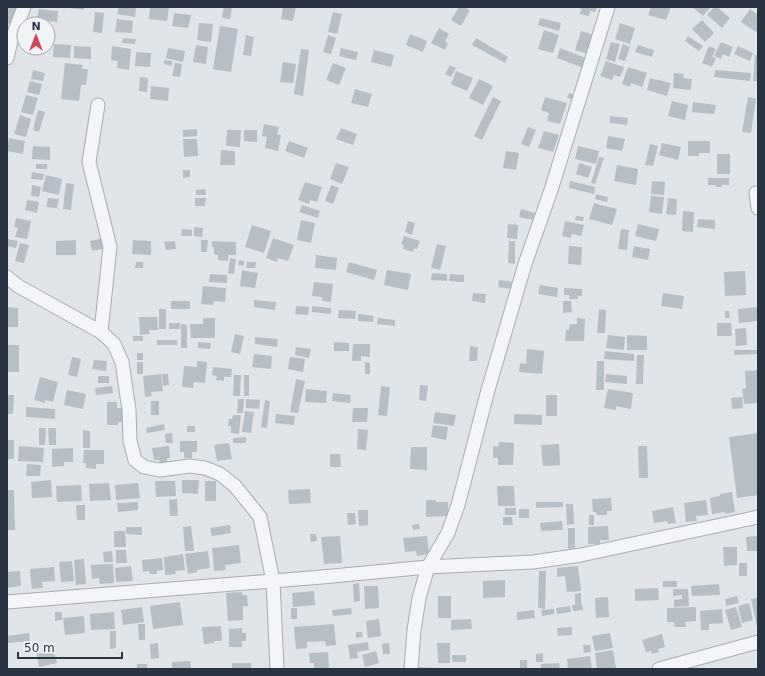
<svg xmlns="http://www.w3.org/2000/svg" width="765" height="676" viewBox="0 0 765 676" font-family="'DejaVu Sans',sans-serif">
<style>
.building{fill:#b8bec6}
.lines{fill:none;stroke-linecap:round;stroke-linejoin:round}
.street-casing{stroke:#a6acb4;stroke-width:15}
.street{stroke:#f4f5f8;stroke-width:13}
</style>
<rect width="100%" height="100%" fill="#e1e5ea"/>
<!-- building -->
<g class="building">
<polygon points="7,7 17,7 12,24 7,23"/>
<polygon points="69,7 84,7 84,10 69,8"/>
<polygon points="119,7 136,8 135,17 117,14"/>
<polygon points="150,7 169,7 167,21 149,19"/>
<polygon points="224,7 232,7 230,19 222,18"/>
<polygon points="283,7 296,7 293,21 281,19"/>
<polygon points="459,7 464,7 470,10 461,26 451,20"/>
<polygon points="577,7 597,7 595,12 590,11 589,16 580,14 581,9"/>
<polygon points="651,7 671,7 666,20 648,15"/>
<polygon points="692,7 711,7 703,16"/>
<polygon points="714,7 717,7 730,18 722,28 707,15"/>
<polygon points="39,9 58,11 57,22 37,20"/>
<polygon points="750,9 758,15 758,29 756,32 741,22"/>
<polygon points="95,12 104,13 102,33 93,32"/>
<polygon points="333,12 342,14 337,34 328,32"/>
<polygon points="174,13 191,15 188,28 172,26"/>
<polygon points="540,18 561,23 559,31 538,25"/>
<polygon points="117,19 133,21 132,33 115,32"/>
<polygon points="702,20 714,33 705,42 692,29"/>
<polygon points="199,23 213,24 211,42 197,40"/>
<polygon points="620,23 635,28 630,44 615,39"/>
<polygon points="220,26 238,29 231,72 213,69"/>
<polygon points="439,28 449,34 445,41 448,43 445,50 431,43"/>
<polygon points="544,30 559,35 553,53 538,49"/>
<polygon points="581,31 594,35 588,54 575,50"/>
<polygon points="410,34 427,41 423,52 406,45"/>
<polygon points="246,35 254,37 251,56 243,55"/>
<polygon points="328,35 336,38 331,54 323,52"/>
<polygon points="688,36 703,46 699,51 685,41"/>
<polygon points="123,38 136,39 135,44 122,43"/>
<polygon points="476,38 508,57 505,63 472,45"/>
<polygon points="611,42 620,44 615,62 606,59"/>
<polygon points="721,42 733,47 729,57 723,54 721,59 714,56"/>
<polygon points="54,44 71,45 70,58 53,57"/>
<polygon points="623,44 630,47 625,61 618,59"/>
<polygon points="196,45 208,47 206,64 193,62"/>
<polygon points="638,45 654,50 652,57 635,52"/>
<polygon points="74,46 91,47 91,59 74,58"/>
<polygon points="112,46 131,49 129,70 117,68 118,61 111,60"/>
<polygon points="709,46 716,49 712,57 716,58 712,67 702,63"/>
<polygon points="738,46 753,53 750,61 734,54"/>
<polygon points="168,48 185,51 183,62 166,58"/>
<polygon points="341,48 358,52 356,60 339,56"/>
<polygon points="560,48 588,59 584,68 557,58"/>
<polygon points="301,49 309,50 303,96 294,94"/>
<polygon points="374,50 394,55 391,67 371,62"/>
<polygon points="136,52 151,53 150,67 135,66"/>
<polygon points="755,55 758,56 758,81 753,81"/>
<polygon points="164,60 172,61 172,66 164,64"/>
<polygon points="606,61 624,67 620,77 614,75 612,80 600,76"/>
<polygon points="283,62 296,64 293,83 280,82"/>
<polygon points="65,63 83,65 82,69 88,69 86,85 81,85 79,101 61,99"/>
<polygon points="175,63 182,64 180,77 172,76"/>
<polygon points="333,63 346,68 339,85 326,80"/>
<polygon points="450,65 456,68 451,77 445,74"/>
<polygon points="628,67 647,73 642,87 631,83 630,87 622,84"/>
<polygon points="33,70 45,73 43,81 31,79"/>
<polygon points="715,70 751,73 750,81 714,77"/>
<polygon points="456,71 473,78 467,91 451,84"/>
<polygon points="674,73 684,74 683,78 692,79 691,90 673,88"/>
<polygon points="140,77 148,78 147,92 139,91"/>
<polygon points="650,78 671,83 667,96 647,90"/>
<polygon points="479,79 493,86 483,105 469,98"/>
<polygon points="30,81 42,84 39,95 27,92"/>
<polygon points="151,86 169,88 168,101 150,99"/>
<polygon points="355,89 372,94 368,107 351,103"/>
<polygon points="569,93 576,95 575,100 567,98"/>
<polygon points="26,95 38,98 33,115 21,112"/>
<polygon points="493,97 501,101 482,140 474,136"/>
<polygon points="545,97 567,103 560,124 547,121 549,113 541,110"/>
<polygon points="748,97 756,99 751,133 742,132"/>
<polygon points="672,101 688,105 685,120 668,116"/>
<polygon points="693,102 716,105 714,114 692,112"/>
<polygon points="38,110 45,112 39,132 33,130"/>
<polygon points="20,115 31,119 26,137 14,134"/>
<polygon points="610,116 628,118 627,125 610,123"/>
<polygon points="264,124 279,127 277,134 281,135 278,151 265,148 267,137 262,136"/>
<polygon points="528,127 536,130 529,147 521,144"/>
<polygon points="341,128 357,134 353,145 336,139"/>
<polygon points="197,129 197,136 183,137 183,130"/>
<polygon points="227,130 241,130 240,147 226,146"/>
<polygon points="244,130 257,130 257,142 244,141"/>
<polygon points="544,131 559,135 553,152 538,148"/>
<polygon points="608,136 625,139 622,151 606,148"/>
<polygon points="9,138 25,141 23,154 7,151"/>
<polygon points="183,139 197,139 198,156 184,157"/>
<polygon points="289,141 308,148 304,158 285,151"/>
<polygon points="688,141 710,141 710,153 699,153 699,156 688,156"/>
<polygon points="662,143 681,147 678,160 659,155"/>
<polygon points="650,144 658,146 653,166 645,165"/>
<polygon points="33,146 50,147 50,160 32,159"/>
<polygon points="578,146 599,151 596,164 575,159"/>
<polygon points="221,150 235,151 235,165 220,165"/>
<polygon points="506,151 519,153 516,170 503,168"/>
<rect x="717" y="154" width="13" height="20"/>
<polygon points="599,157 604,158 595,184 591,183"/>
<polygon points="336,163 349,167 342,184 330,179"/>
<polygon points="579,163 592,167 588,178 576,174"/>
<rect x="36" y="164" width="11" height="5"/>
<polygon points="617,165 638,169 636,185 614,181"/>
<polygon points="183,170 190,170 190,177 183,178"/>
<polygon points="32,172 44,174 43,180 31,179"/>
<polygon points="46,175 62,179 59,195 42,191"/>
<polygon points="708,178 729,178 729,185 722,185 722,187 716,187 716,185 708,185"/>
<polygon points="570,181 595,187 594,194 569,188"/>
<polygon points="652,181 665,182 664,195 651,194"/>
<polygon points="305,182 322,187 317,202 310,200 309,204 298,200"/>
<polygon points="66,183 74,184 71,210 63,209"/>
<polygon points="32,185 41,187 39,197 31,196"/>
<polygon points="331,185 339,188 333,204 325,201"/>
<polygon points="205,189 206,195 196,195 196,190"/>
<polygon points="596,194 608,197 607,202 595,199"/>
<polygon points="651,196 664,197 662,214 649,212"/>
<polygon points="48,198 59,199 57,208 46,207"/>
<polygon points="195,198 206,198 205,206 195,206"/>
<polygon points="668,198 677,199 676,215 666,214"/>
<polygon points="27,200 39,202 37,213 25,210"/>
<polygon points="594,203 617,209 612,225 589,219"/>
<polygon points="302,205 320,211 318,218 299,212"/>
<polygon points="521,209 535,213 533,220 519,217"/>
<polygon points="683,211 694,212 693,232 682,231"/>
<polygon points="576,216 584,217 583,221 575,220"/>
<polygon points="16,218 31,221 27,239 15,237 18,228 14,227"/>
<polygon points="698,219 715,220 715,229 697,227"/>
<polygon points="301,220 315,223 311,243 297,240"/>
<polygon points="408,221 415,223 412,235 405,232"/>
<polygon points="565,221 584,225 581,236 572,234 571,238 562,236"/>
<polygon points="508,224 518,225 517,239 507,238"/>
<polygon points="638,224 659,229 656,241 635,236"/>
<polygon points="252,225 271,231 264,253 245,247"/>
<polygon points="194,227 203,228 202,237 194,236"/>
<polygon points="182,229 192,230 192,236 181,236"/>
<polygon points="621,229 629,230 627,250 618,249"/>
<polygon points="404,236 420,241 417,249 414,248 413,252 403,249 404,245 401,244"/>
<polygon points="104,238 106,248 92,251 90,241"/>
<polygon points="273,238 294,245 288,261 278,258 277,262 266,258"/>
<polygon points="7,239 18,241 16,248 7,246"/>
<polygon points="76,240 76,255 56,255 56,241"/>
<polygon points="133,240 151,241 151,255 132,254"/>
<polygon points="201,240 208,240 207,252 201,252"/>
<polygon points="175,241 176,249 166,250 164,242"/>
<polygon points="212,241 236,242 236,255 228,255 228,261 218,260 218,255 214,254 214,247 212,247"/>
<polygon points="509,241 515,241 515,264 508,263"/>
<polygon points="20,243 29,245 24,263 15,261"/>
<polygon points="437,244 446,246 440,270 431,268"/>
<polygon points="569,246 582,247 581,265 568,264"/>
<polygon points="634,246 650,249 648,260 632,257"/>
<polygon points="316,255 337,258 336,270 315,268"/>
<polygon points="230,258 236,259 234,274 228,273"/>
<polygon points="239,260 244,261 244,266 238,265"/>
<polygon points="136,262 143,262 143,268 135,268"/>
<polygon points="247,262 256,262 255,268 246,268"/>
<polygon points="349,262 377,270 374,280 346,272"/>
<polygon points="242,270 258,273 255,288 240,286"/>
<polygon points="387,270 411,274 408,290 384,285"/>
<polygon points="745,271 746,295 725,296 724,272"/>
<polygon points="432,273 447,274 447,281 431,280"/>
<polygon points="210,274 227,275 227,283 209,282"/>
<polygon points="450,274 464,275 464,282 449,281"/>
<polygon points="499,280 513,282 512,289 498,287"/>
<polygon points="314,282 333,284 331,302 322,301 322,297 312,296"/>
<polygon points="540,285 558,288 557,297 538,294"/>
<polygon points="203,286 226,288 225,302 214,301 213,305 201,304"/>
<polygon points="564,288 582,289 582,296 578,296 578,299 569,299 569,295 564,295"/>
<polygon points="473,293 486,294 485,303 472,301"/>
<polygon points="663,293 684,296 682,309 661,306"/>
<polygon points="254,300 276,302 275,310 254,307"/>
<rect x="171" y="301" width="19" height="8"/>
<polygon points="563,301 571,301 572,312 563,313"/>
<polygon points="296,306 309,307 308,315 295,314"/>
<polygon points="312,306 331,308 331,314 312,312"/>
<polygon points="7,307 18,308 18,327 7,327"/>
<polygon points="758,307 758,321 739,323 738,309"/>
<rect x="159" y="309" width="7" height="20"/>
<polygon points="599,309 606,310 605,333 597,333"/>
<polygon points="339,310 356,311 355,319 338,318"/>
<polygon points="725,311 729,311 730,318 725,318"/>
<polygon points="358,314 374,316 373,322 358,321"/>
<polygon points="139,317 157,317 158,330 149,330 150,334 140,335"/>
<polygon points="203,318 215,318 215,338 191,338 190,324 203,324"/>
<polygon points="378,318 395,320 395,326 377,324"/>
<polygon points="577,318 585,319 584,341 565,341 566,330 569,330 570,324 577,324"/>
<rect x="169" y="323" width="11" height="6"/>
<polygon points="717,323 731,323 732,336 717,336"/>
<polygon points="181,324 187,325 187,348 181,348"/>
<polygon points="746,328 747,345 736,346 735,329"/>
<polygon points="235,334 244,336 240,354 231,352"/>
<polygon points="608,335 625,337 624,350 606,348"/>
<polygon points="627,335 647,336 647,350 627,350"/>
<rect x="133" y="336" width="10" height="5"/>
<polygon points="255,337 278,339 277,347 255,344"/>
<rect x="157" y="340" width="20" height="5"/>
<polygon points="198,342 211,343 210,349 198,348"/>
<polygon points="334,342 349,343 349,351 334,351"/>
<polygon points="353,344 370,344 370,357 361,356 361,361 352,361"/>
<rect x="7" y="345" width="12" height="27"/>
<polygon points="470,346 478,347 477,361 469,361"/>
<polygon points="296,347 311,349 309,358 295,355"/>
<polygon points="527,349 544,351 542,374 519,372 520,363 526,364"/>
<polygon points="734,350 757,350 757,354 734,355"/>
<polygon points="605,351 634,354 634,361 604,359"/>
<rect x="137" y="353" width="6" height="7"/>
<polygon points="254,354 272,356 271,369 252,367"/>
<polygon points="637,355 644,355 643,384 636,384"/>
<polygon points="72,357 81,359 77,377 68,375"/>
<polygon points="290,357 305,359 303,372 288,369"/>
<polygon points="94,360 107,361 106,371 92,369"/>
<polygon points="197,361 207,362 205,383 194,382 193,388 182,387 184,366 197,367"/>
<polygon points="597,361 604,361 604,390 596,390"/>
<rect x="137" y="362" width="6" height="12"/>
<polygon points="365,362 370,363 370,374 365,374"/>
<polygon points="213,367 232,369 231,377 224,377 224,381 216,380 217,376 212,375"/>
<polygon points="758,370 758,403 744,404 742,389 746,388 745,371"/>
<polygon points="161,374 163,391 151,392 152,396 145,397 143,376"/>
<polygon points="162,374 168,374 169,385 163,386"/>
<polygon points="606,374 627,376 627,384 605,382"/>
<polygon points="234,375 241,375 240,396 233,396"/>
<rect x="244" y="375" width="5" height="21"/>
<rect x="98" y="376" width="11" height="7"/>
<polygon points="40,377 58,382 53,402 45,400 45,403 34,400"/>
<polygon points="296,379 305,381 298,413 290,412"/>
<polygon points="420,385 428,386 426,401 419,400"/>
<polygon points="112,386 113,393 96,395 95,388"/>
<polygon points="381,386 390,387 387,416 378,415"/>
<polygon points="306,389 327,391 326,403 305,402"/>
<polygon points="608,389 633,393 631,409 616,406 616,410 604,408"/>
<polygon points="67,390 86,394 83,409 64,405"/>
<polygon points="333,393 351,395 350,403 332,401"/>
<polygon points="7,395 14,395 13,414 7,414"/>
<rect x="546" y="395" width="11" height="21"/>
<polygon points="742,397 743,408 732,409 731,398"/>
<polygon points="238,399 244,399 243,413 237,413"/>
<polygon points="246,399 260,400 259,409 246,408"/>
<polygon points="265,400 270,401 267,428 261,427"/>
<rect x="151" y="401" width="8" height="14"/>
<polygon points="107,402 117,402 117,408 123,408 123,422 118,422 118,425 107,425"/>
<polygon points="26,407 55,409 55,419 26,417"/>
<polygon points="353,408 368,408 367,422 352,422"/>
<polygon points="245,411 254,412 251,433 242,432"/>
<polygon points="435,412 456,415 454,426 433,423"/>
<polygon points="276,414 295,416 294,425 275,423"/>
<polygon points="514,414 542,415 542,425 514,424"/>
<polygon points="233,415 241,415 239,434 231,433 231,426 228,426 229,418 232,419"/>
<polygon points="164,424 165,430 147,433 146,428"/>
<polygon points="433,425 448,427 446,440 431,437"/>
<rect x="187" y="426" width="8" height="6"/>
<polygon points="39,428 46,428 45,445 39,445"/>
<polygon points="48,428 56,428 56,445 49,445"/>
<polygon points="358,429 368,430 366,450 357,449"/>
<polygon points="83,430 90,431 90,448 83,448"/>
<polygon points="172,433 173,443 166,443 165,434"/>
<polygon points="758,433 758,495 737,498 729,437"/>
<polygon points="246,437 246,443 233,443 233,438"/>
<rect x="7" y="440" width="7" height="19"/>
<polygon points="180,441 197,441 197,452 192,452 192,458 184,458 184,452 180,452"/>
<polygon points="499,442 514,443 513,465 498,465 498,458 493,458 493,446 498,447"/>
<polygon points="229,443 232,459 217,461 214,445"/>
<polygon points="559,444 560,465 543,466 541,445"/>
<polygon points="19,446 44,448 43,462 18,461"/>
<polygon points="169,446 170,458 167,458 167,462 160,464 159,460 154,460 152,448"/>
<polygon points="638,446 647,446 648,478 639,478"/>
<polygon points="411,447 427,447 427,470 410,469"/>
<polygon points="73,448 73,462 64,462 64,466 52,467 52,449"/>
<polygon points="84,450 104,450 104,464 96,464 96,469 86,468 86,463 83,463"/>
<polygon points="330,454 340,454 341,467 330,467"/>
<polygon points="27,464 41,465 40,476 26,476"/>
<polygon points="51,480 52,497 32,498 31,482"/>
<polygon points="182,480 199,480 198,494 182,493"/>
<polygon points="155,481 175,481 176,496 156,497"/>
<rect x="205" y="481" width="11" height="20"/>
<polygon points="109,483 111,500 90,501 89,484"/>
<polygon points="138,483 140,498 116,500 115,485"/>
<polygon points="81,485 82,501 57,502 56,486"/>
<polygon points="497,486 514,486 515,506 498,506"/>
<polygon points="310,489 311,503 289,504 288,490"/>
<polygon points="7,490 14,490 15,530 7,530"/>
<polygon points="732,492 735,512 725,514 725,512 712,514 710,498 720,496 720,494"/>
<polygon points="611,498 612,511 607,511 607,515 596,515 596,512 593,512 592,499"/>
<polygon points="177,499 178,516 170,516 169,500"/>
<polygon points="426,500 436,500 436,502 448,502 448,516 426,517"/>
<polygon points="706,500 708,515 696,516 697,521 686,522 684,503"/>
<polygon points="138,502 138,510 118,512 117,503"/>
<polygon points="536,502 563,502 563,507 536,508"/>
<polygon points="566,504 573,504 574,524 567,525"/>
<polygon points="76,505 85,505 85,520 77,520"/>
<polygon points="673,507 676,523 668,524 667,521 654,523 652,511"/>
<rect x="505" y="508" width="11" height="7"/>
<rect x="519" y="509" width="10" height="9"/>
<polygon points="358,510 368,510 368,525 359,526"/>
<polygon points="347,513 355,513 356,524 348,525"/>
<rect x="589" y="515" width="5" height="10"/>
<polygon points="503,517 512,517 513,525 503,525"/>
<polygon points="562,521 563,530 541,531 540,523"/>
<polygon points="419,524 420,529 413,530 412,525"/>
<polygon points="230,525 231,533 212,536 210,528"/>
<polygon points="191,526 194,551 185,551 183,527"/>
<polygon points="608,526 609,540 600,540 600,544 588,544 588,527"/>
<polygon points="126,527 142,527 142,535 126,534"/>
<polygon points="568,528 575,528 575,548 568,549"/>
<polygon points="114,531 125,531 126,547 114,547"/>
<polygon points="310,534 316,534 317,541 311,542"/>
<polygon points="340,536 342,563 324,564 321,537"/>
<polygon points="427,536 429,554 417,556 416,551 405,552 403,538"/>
<polygon points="758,536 758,551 747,551 746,537"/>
<polygon points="239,545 241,563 225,565 226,570 214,571 212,548"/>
<polygon points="723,547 737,547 737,565 724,566"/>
<polygon points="116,550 126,550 127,563 116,563"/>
<polygon points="112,551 113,562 104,562 103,552"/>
<polygon points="208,551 210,568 197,570 197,572 188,574 185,554"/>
<polygon points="183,554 185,570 175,571 176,574 165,575 164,557"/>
<polygon points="162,558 163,570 157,571 157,574 150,574 149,571 143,572 142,560"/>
<polygon points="84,559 86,584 76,585 74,560"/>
<polygon points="72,561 74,581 61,582 59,562"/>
<rect x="739" y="563" width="8" height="13"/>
<polygon points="113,564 114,583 100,584 99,578 92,579 91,565"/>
<polygon points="131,566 133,581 116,582 115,568"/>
<polygon points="578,566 581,591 567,592 565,576 557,577 557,568"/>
<polygon points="54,567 55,581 42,582 43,588 32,589 30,569"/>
<polygon points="20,571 21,586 7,588 7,572"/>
<polygon points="539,571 546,571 545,609 538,608"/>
<polygon points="505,580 505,597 483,598 483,581"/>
<rect x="663" y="581" width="14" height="6"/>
<polygon points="359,583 360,601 354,602 353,584"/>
<polygon points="719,584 720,595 692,596 691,586"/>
<polygon points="364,586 378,586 379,608 365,609"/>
<polygon points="658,588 659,600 635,601 635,589"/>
<polygon points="673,589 688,589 689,606 674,607 674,600 682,599 682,595 673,596"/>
<polygon points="314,591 315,605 293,607 292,593"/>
<polygon points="242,592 242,595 247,595 248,606 243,606 243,620 228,621 226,593"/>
<polygon points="581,593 581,604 575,604 575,594"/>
<rect x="438" y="596" width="13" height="22"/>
<polygon points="737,596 739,603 726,606 725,599"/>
<polygon points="608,597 609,617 596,618 595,598"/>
<polygon points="758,598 758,627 757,627 751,599"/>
<polygon points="180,602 183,625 153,629 150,606"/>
<polygon points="749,603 753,620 742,623 738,606"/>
<polygon points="582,604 583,610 573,611 572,605"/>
<polygon points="570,606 571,612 557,614 556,608"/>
<polygon points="142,607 144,622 123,625 121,610"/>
<polygon points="696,607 696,621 685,622 686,627 675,627 674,622 667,622 667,608"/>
<polygon points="736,607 742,627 731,630 725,610"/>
<rect x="291" y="608" width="6" height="11"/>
<polygon points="351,608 352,614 333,616 332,610"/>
<polygon points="554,609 554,614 542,616 541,610"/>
<polygon points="722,609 723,623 709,624 709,630 701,630 700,611"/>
<polygon points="534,610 535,618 517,620 517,612"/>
<polygon points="55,612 62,612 62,620 55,621"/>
<polygon points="114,612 115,629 91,630 90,614"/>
<polygon points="84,616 85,633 65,635 63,618"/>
<polygon points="379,619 381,636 368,638 366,621"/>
<polygon points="471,619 472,629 451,630 451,620"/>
<polygon points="138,624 145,624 145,640 139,640"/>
<polygon points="334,624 336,645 326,646 325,641 307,642 307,648 296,649 294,627"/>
<polygon points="221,626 222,641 214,641 214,643 204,644 202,627"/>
<polygon points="572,627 572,635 558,636 557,628"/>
<polygon points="242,628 242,633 246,633 246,641 242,641 242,647 229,647 229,629"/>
<polygon points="110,631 116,631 116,648 110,649"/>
<polygon points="356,632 362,632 363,637 356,638"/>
<polygon points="29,633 30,641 8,643 7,636"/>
<polygon points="610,633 613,648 595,651 592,636"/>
<polygon points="662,634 665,647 658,649 659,652 652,654 651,651 646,652 642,640"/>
<polygon points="368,642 369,650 357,652 358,658 350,659 348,645"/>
<polygon points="158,643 159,658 151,659 150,644"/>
<polygon points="389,643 390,654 383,654 382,644"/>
<polygon points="437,643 450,643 450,663 438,663"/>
<polygon points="583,645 590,645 591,652 584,653"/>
<polygon points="613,650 616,668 597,669 595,653"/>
<polygon points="54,651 57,663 39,667 37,654"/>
<polygon points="376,651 379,663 365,667 362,655"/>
<polygon points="328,652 329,669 314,669 314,663 310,663 309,653"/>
<polygon points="543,653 543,662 536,662 536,654"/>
<rect x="452" y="655" width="14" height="7"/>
<polygon points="590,656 592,669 568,669 567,659"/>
<rect x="520" y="660" width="7" height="9"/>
<polygon points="190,661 191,668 172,669 172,662"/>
<rect x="232" y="663" width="19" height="6"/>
<polygon points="559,663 560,669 541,669 541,664"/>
<rect x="137" y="664" width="10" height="5"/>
<polygon points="417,667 439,668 439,669 417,669"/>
</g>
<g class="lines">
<!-- street casing -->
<g class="street-casing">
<g id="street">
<polyline points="7,58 11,41 24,7"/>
<polyline points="98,105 89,162 110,247 101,332"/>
<polyline points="756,193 758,208"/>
<polyline points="7,277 18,286 54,306 101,332 114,344 122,362 129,410 130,441 135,460 144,467 159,470 190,466 205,468 220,474 235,486 260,517 273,581 277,669"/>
<polyline points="7,602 322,577 428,567 533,562 581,555 758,517"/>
<polyline points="411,669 414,630 419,598 428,567 448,533 458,505 488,390 525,264 551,190 608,7"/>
<polyline points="659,669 758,642"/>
</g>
</g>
<!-- street -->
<use href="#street" class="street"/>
</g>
<!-- border -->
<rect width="765" height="676" fill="none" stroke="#2a3341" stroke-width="16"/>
<!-- north arrow -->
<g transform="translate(36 36)"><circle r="19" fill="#f1f3f7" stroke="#a1a6ae"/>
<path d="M0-3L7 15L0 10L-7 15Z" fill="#cd485f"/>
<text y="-6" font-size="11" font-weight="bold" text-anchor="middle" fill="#2a3341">N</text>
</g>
<!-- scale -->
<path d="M18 652v6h104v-6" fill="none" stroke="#2a3341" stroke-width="2"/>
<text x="24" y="652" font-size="12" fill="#2a3341" stroke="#f1f3f7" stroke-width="3" paint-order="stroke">50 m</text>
</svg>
